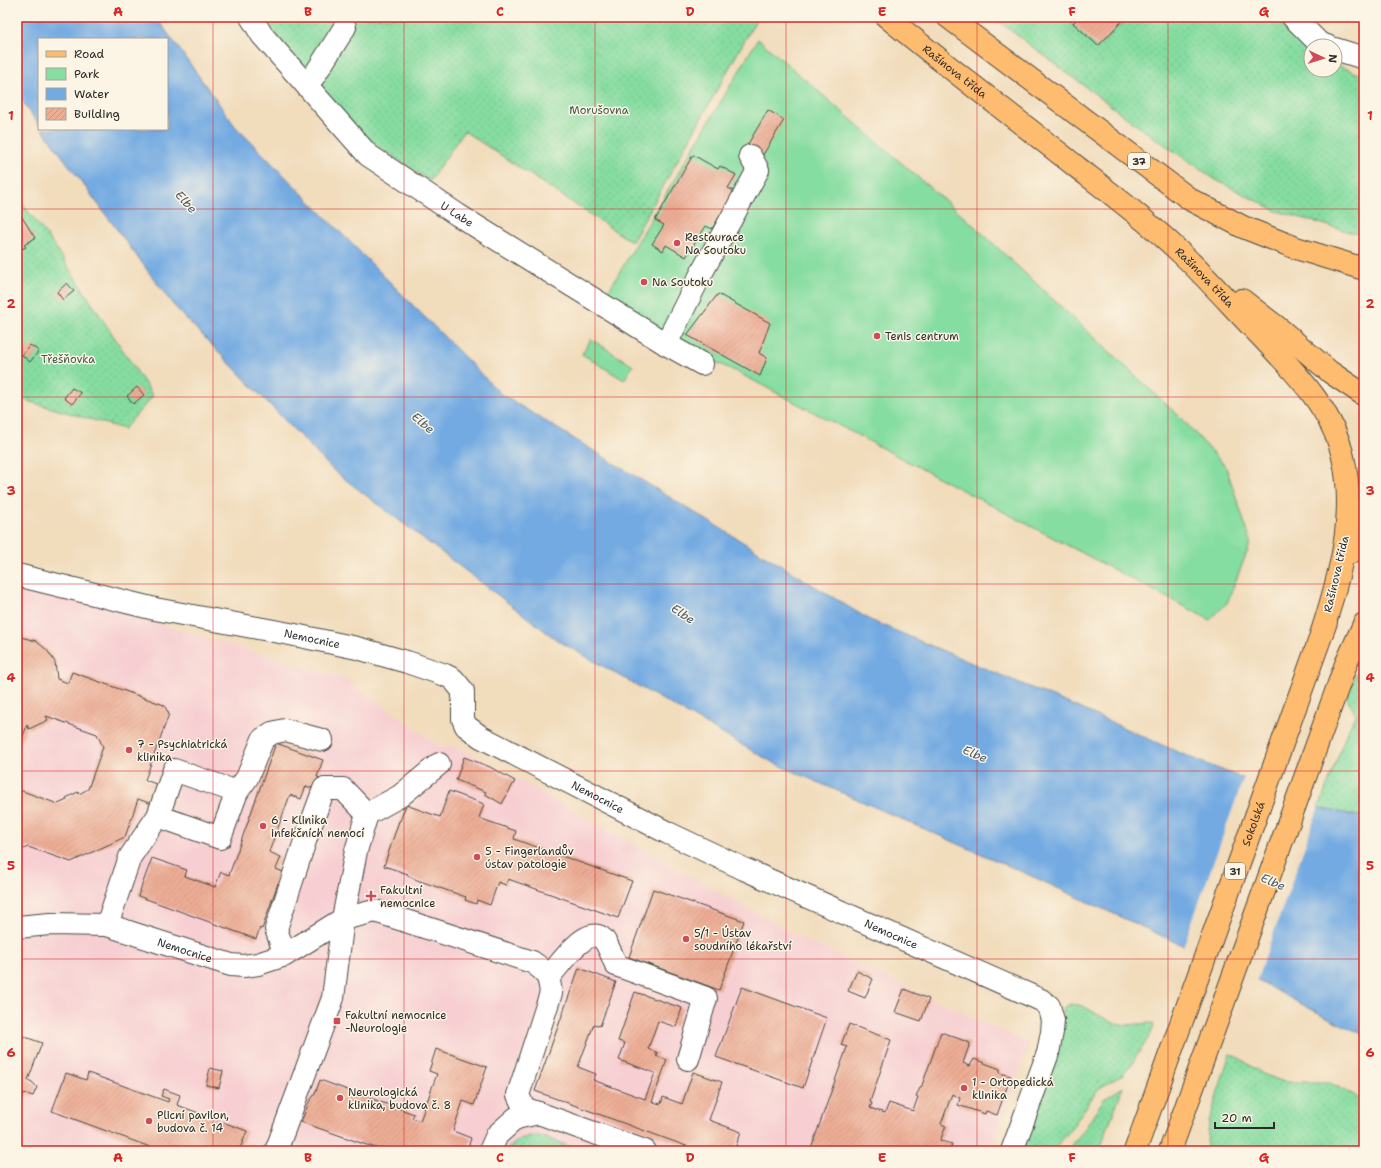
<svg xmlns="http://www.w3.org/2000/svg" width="1381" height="1168" viewBox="0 0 1381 1168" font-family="'Shantell Sans',sans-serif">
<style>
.built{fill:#f7cfd2}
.green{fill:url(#green-dots);stroke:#588466}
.pitch{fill:#86dda1;stroke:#588466}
.water{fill:#73aae2;stroke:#4f6a86}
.pier{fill:#f1dcbc}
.building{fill:url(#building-hatch)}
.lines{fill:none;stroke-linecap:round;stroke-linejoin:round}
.minor-casing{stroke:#494641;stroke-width:24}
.major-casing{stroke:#494641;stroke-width:24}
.minor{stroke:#fff;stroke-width:22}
.major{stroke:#febc70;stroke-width:22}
.grid{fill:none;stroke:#d62828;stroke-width:1;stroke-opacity:0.55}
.poi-dot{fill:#d1495b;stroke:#fcf5e5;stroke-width:1.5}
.labels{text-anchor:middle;stroke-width:3;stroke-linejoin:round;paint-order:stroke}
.shield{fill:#fcf5e5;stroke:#6a6863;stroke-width:1}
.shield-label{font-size:10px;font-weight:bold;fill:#2b2b2b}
.street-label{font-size:11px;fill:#2b2b2b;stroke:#fcf5e5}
.park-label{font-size:11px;fill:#425848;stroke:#fcf5e5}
.poi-label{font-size:11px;fill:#2b2b2b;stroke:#fcf5e5;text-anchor:start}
.water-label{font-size:12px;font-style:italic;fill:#44576b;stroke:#fcf5e5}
.neatline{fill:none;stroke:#d62828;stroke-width:1.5}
.grid-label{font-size:13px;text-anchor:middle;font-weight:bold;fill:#d62828}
</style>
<defs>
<pattern id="green-dots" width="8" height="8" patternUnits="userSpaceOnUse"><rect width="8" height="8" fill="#86dda1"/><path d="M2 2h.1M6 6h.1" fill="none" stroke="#74be8b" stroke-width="1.8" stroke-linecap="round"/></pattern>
<pattern id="building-hatch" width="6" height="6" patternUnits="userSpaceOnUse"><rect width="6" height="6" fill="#edad95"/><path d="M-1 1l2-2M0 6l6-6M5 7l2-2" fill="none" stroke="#cb9581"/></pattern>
</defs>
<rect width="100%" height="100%" fill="#fcf5e5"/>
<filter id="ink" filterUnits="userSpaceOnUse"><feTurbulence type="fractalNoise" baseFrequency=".025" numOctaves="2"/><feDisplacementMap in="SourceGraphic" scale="8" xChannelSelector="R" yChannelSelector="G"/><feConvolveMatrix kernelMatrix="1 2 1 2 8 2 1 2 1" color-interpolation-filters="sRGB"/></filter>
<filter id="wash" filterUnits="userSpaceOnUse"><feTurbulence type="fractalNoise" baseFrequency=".012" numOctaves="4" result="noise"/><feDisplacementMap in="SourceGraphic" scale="16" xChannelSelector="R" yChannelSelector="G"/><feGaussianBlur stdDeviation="0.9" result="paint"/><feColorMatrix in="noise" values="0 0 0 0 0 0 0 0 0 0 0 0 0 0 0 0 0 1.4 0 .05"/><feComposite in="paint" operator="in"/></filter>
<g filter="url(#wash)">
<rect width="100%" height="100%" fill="#f1dcbc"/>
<!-- built -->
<polygon class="built" points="17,584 64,595 345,679 437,745 464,749 795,935 1029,1044 990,1151 17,1151"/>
<!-- green -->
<g class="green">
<polygon points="261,17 752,17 756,20 632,242 464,131 430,181 365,138"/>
<polygon points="993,17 1065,17 1097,48 1128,17 1276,17 1311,51 1311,70 1335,70 1335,64 1364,76 1364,236 1277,211 1216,180 1139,127"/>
<polygon points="17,197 51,241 153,396 124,429 17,398"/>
<polygon points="1364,657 1364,817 1319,808 1346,734 1356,715 1346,696"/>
<polygon points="1072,1004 1083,1006 1111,1022 1126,1025 1152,1023 1154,1024 1151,1034 1131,1065 1122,1075 1098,1089 1071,1129 1053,1151 1021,1151 1060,1039 1064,1008 1068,1005"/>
<polygon points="1231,1054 1236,1056 1263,1074 1284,1082 1328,1082 1364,1100 1364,1151 1206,1151 1209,1122 1229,1056"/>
<polygon points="1123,1087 1099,1151 1067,1151 1084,1130 1104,1099"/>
<polygon points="530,1136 540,1136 580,1150 505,1151 520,1139"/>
</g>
<!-- pitch -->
<g class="pitch">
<polygon points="758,39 972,224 1181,418 1226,467 1251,542 1227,603 1210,620 735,371 673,343 603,300"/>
<polygon points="591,339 633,366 624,380 582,354"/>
</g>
<!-- water -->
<polygon class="water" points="17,17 156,17 235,126 501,394 870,620 1079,708 1196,760 1319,808 1364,817 1364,1035 1326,1017 1256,980 1184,946 1029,875 772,762 557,640 334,471 174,306 42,129 167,129 167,39 39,39 39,125 17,94"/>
<!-- pier -->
<polygon class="pier" points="1244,777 1319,806 1256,982 1183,947"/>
<g id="blocks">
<!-- building -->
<g class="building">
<polygon points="1079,17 1126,17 1098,46 1073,23"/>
<polygon points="768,110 784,120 761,158 745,149"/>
<polygon points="693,155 718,169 720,166 736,175 728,188 734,191 725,207 712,229 706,226 686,257 666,245 663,251 652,244 664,225 655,220"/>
<polygon points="17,209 35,238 24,245 26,247 22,249 19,244 17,246"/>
<polygon points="67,283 74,291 63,300 57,292"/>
<polygon points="718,294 770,323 759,353 767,358 760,376 687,335"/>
<polygon points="30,345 39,351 30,362 22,355"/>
<polygon points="137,387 144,395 133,404 127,396"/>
<polygon points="72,388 81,393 72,404 64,398"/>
<polygon points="17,636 36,641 47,650 55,662 57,679 68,683 72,672 164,705 169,714 145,780 159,785 152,804 138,799 125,837 71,862 28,847 17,852 17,789 58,804 67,800 66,798 78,792 79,794 88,789 103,747 97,734 46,716 48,720 29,729 27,725 17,753"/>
<polygon points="276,743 323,760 317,777 321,778 317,790 306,786 301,799 290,795 269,852 281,857 276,869 286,873 282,885 278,883 262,929 260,928 256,939 138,896 152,858 187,870 185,876 215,887 221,872 229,875"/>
<polygon points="464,757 490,767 515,781 502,804 485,794 486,792 456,780"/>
<polygon points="449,791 484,804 479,818 516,831 514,839 632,881 618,918 508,879 506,885 498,882 490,905 477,900 476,904 465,900 466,897 417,880 407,875 408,874 384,866 399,821 400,821 406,805 440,817"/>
<polygon points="653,889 744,921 719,990 629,957"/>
<polygon points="579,968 616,982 600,1026 594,1024 578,1067 596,1074 593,1080 645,1099 655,1073 619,1060 625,1043 618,1041 635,992 682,1008 676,1027 658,1021 648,1049 658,1053 656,1056 667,1060 652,1102 661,1104 663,1097 682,1104 693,1072 722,1082 709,1120 741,1132 734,1151 700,1151 535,1091"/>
<polygon points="857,971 873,979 865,998 848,991"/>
<polygon points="742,987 827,1018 803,1088 716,1057"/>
<polygon points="904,989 929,999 921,1021 895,1012"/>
<polygon points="849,1024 891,1040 870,1102 872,1103 870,1108 885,1113 889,1103 913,1111 918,1097 916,1096 920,1088 921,1088 941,1032 970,1043 963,1063 970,1066 974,1059 1000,1069 1000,1073 1011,1076 997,1115 986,1111 985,1114 958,1105 960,1098 952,1094 941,1124 946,1126 940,1141 941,1142 942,1141 952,1144 950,1151 810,1151 847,1047 841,1045"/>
<polygon points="17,1034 42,1043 28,1080 32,1082 37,1087 33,1096 24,1093 17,1110"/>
<polygon points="436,1049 487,1067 474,1105 463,1101 453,1131 471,1138 467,1151 384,1151 301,1122 309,1102 315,1094 320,1080 414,1114 412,1118 420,1121 437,1074 429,1071"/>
<polygon points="210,1068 223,1071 219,1088 206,1085"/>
<polygon points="66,1073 86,1080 88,1073 168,1102 169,1099 161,1096 164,1089 180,1095 177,1105 247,1131 239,1151 161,1151 52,1111"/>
</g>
</g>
</g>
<g filter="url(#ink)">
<use href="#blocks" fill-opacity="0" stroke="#494641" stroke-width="1"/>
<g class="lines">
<!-- minor casing -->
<g class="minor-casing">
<g id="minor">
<path id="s1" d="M251,17l11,18 106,120 90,60 208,129 36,20"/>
<polyline points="1293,17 1319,43 1327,46"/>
<polyline points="1335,49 1364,58"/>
<polyline points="314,76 345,27"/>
<polyline points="666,344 702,272 758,170 750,156"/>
<path id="s2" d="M17,575l138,34 135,25 67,14 50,14 38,13 8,4 10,12v28l3,7 15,11 187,96 76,36 297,131 8,6 4,14 -1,12 -4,21 -36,98"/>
<polyline points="237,792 247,778 263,739 272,733 285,730 322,740"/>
<polyline points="367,814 400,796 439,764"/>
<polyline points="107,925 130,857 158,816 174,770 237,792 220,838 158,816"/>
<path id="s3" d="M17,927l33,-3 57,1 124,40 13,1 14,-2 27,-9 58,-36 32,-8 157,51c15,10 17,14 19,31l-33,102 6,13 121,43"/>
<path d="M549,977c9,-10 38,-54 54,-38 5,5 10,19 13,26l90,33 -18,61"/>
<polyline points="276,1151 333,998 343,919 356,851 367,814 343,789 324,789 306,838 276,929 285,955"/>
<polyline points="490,1151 497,1135 516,1118 539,1113"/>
</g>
</g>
<!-- major casing -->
<g class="major-casing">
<g id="major">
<path id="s4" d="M887,17c63,52 128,101 191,151 36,28 73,56 105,87 25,24 48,50 72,75 34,36 77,76 88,127 14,59 -4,122 -22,178"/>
<polyline points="948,17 1191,200 1243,227 1296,248 1364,269"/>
<polyline points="1242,300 1282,331 1330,372 1364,395"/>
<polyline points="1352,552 1364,519"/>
<path id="s5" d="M1135,1151l191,-529"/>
<polyline points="1170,1151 1346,664 1364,624"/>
</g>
</g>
<!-- minor -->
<use href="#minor" class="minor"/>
<!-- major -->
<use href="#major" class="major"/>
</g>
</g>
<!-- grid -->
<path class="grid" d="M213,17v1134M404,17v1134M595,17v1134M786,17v1134M977,17v1134M1168,17v1134M17,209h1347M17,397h1347M17,584h1347M17,771h1347M17,959h1347"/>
<!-- markers -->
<g class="poi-dot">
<circle cx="677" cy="243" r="4"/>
<circle cx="644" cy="282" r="4"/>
<circle cx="877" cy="336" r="4"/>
<circle cx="129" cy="750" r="4"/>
<circle cx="263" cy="826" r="4"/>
<circle cx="477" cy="857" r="4"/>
<path d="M369 890h4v4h4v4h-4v4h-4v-4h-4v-4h4z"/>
<circle cx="686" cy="939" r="4"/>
<rect x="333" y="1017" width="8" height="8" rx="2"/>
<circle cx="964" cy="1088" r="4"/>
<circle cx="340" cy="1098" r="4"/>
<circle cx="149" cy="1121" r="4"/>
</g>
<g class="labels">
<!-- shield labels -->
<g class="shield">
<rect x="1128" y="153" width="22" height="16" rx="3"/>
<rect x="1225" y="863" width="20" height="16" rx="3"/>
</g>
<g class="shield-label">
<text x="1139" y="165">37</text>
<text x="1235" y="875">31</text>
</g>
<!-- street labels -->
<g class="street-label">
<text dy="4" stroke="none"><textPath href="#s4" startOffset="87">Rašínova třída</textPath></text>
<text dy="4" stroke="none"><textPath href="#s1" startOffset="288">U Labe</textPath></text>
<text dy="4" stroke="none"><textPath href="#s4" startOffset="411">Rašínova třída</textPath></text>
<text transform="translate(1336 574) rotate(-77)" y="4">Rašínova třída</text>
<text dy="4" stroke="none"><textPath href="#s2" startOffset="302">Nemocnice</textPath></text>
<text dy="4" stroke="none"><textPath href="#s2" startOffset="650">Nemocnice</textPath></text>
<text dy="4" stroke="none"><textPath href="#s5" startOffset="348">Sokolská</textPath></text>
<text dy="4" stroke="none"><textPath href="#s2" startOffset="974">Nemocnice</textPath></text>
<text dy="4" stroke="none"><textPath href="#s3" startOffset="172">Nemocnice</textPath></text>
</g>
<!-- park labels -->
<g class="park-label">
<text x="599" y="114">Morušovna</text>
<text x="68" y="363">Třešňovka</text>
</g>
<!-- poi labels -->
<g class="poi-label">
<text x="685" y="241">Restaurace<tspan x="685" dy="13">Na Soutoku</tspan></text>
<text x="652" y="286">Na Soutoku</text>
<text x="885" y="340">Tenis centrum</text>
<text x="137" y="748">7 - Psychiatrická<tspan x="137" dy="13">klinika</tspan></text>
<text x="271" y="824">6 - Klinika<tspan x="271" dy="13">infekčních nemocí</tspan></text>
<text x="485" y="855">5 - Fingerlandův<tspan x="485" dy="13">ústav patologie</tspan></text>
<text x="380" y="894">Fakultní<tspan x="380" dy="13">nemocnice</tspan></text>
<text x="694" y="937">5/1 - Ústav<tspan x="694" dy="13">soudního lékařství</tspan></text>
<text x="345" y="1019">Fakultní nemocnice<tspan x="345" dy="13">-Neurologie</tspan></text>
<text x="972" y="1086">1 - Ortopedická<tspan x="972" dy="13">klinika</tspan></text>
<text x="348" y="1096">Neurologická<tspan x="348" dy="13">klinika, budova č. 8</tspan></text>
<text x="157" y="1119">Plicní pavilon,<tspan x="157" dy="13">budova č. 14</tspan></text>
</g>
<!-- water labels -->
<g class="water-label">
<text transform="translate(186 202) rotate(48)" y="4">Elbe</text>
<text transform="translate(423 423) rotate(41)" y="4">Elbe</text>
<text transform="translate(683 614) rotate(34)" y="4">Elbe</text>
<text transform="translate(975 754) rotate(23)" y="4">Elbe</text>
<text transform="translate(1273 882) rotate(23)" y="4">Elbe</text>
</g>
</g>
<!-- margin -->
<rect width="1381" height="1168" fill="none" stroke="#fcf5e5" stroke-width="44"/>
<!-- legend -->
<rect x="38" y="38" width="130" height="92" fill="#fcf5e5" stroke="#a8a49b"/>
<rect x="46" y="51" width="20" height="6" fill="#febc70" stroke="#a8a49b"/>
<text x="74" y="58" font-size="12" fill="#2b2b2b">Road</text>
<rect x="46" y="68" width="20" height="12" fill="#86dda1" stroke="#a8a49b"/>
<text x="74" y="78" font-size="12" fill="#2b2b2b">Park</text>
<rect x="46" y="88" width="20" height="12" fill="#73aae2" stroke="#a8a49b"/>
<text x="74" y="98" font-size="12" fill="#2b2b2b">Water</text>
<rect x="46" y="108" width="20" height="12" fill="url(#building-hatch)" stroke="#a8a49b"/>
<text x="74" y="118" font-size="12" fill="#2b2b2b">Building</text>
<!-- north arrow -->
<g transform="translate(1323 58) rotate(94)"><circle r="19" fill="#fcf5e5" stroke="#a8a49b"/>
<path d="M0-3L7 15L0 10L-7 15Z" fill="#d1495b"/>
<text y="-6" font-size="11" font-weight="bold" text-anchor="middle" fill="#2b2b2b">N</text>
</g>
<!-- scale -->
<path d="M1215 1122v6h59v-6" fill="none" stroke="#2b2b2b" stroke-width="2"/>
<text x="1221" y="1122" font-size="12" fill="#2b2b2b" stroke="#fcf5e5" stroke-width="3" paint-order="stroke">20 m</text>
<rect x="22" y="22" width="1337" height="1124" class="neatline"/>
<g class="grid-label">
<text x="118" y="16">A</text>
<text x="308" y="16">B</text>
<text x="500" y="16">C</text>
<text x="690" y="16">D</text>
<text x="882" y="16">E</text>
<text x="1072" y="16">F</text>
<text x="1264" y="16">G</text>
<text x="11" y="120">1</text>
<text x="1370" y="120">1</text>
<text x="11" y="308">2</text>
<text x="1370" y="308">2</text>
<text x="11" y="495">3</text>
<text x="1370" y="495">3</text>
<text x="11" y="682">4</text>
<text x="1370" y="682">4</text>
<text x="11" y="870">5</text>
<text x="1370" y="870">5</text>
<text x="11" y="1057">6</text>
<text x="1370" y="1057">6</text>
<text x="118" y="1162">A</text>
<text x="308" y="1162">B</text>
<text x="500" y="1162">C</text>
<text x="690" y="1162">D</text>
<text x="882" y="1162">E</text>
<text x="1072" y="1162">F</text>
<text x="1264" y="1162">G</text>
</g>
</svg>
